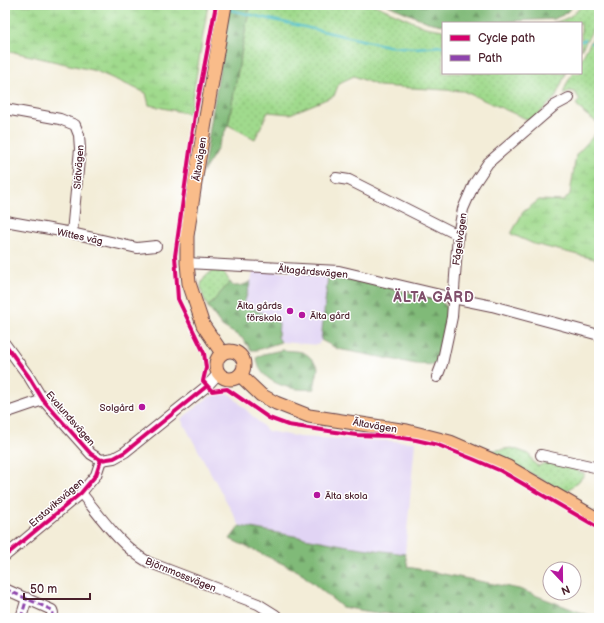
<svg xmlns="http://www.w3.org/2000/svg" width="604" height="623" viewBox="0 0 604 623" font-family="'Balsamiq Sans',sans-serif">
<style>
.built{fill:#e1d4f4}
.grass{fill:url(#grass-dots);stroke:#757c5c}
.forest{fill:url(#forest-firs);stroke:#656c52}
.wetland{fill:url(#wetland-marsh);stroke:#757c5c}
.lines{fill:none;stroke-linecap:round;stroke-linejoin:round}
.stream{stroke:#51bfc7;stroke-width:2.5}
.minor-casing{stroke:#633e45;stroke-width:12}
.major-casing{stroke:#633e45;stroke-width:15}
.minor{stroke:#fff;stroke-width:10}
.major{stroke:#f9bc8a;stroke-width:13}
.quiet{stroke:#8e44ad;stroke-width:3;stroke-dasharray:6 3;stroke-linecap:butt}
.cycleway-casing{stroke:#fff;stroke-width:6}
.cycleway{stroke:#d6006c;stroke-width:4}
.poi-dot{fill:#b5179e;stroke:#fff;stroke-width:1.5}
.labels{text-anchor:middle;stroke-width:3;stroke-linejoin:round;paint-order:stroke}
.street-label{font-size:10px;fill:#4a1f2b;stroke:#fff}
.poi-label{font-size:10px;fill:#4a1f2b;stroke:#fff;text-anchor:end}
.district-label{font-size:14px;font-weight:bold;letter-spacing:1px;fill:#804f6b;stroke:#fff}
</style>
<defs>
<pattern id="grass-dots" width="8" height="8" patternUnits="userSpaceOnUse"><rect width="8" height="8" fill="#a0da8d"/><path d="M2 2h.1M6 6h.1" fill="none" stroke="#8bbb7a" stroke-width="1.8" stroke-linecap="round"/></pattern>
<pattern id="forest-firs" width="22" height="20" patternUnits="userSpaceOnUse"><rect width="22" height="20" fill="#80ba78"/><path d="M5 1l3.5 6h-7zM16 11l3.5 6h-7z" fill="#6b9763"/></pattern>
<pattern id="wetland-marsh" width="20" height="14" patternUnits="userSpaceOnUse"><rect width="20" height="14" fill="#a0da8d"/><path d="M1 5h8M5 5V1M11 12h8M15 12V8" fill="none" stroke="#8bbb7a"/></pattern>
</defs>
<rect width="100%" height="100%" fill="#fff"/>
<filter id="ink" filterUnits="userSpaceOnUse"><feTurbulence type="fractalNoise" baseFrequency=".025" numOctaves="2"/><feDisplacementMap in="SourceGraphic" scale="8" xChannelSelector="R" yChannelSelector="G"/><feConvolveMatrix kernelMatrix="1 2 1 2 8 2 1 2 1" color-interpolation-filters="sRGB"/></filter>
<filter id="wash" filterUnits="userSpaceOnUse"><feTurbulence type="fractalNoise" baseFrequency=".012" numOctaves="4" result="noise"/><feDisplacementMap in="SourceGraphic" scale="16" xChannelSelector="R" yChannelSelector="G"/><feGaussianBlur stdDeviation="0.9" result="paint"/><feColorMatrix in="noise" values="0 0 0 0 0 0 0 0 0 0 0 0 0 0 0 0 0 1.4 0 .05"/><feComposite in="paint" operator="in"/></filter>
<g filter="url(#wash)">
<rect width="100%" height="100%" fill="#f3edd8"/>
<!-- built -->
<g class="built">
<polygon points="254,270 328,275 321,340 318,345 281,342 278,337 244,304"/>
<polygon points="224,393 231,395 268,431 299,437 415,442 405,554 348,546 240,526 181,419 209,397"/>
</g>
<!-- grass -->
<g class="grass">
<polygon points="250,5 375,5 425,27 443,30 443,73 566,73 555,98 531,121 463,91 379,86 354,76 339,83 334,96 290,114 268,112 255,139 228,125"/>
<path d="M582,5h17c0,16 -10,32 -18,45v-27h-28c14,-4 20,-7 29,-18z"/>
<polygon points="599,26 599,124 584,113 576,104 580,100 575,92 569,91 563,94 567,83 573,73 581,73 581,60"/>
<path d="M216,269h4l5,5 5,8 -22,25c-9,-18 -12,-27 8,-38z"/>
<polygon points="512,448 529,454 534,463 538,466 551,461 556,461 585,474 578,482 565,492 489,451"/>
</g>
<!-- forest -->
<g class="forest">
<polygon points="230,5 250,5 228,125 215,153 203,172"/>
<polygon points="388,5 452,5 453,6 472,5 574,5 565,14 554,19 476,23 443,23 443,25 428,22"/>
<polygon points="328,275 348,278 440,300 446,306 450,317 437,365 416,364 338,349 321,340"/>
<path d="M251,281l-7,23 26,13 9,6 -1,14 3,5 -24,8h-6l-9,-12 -20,-12 -14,-19 22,-25 3,4c8,0 12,-1 18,-5z"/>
<path d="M282,350c21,2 23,-1 36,17l-4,22c-18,2 -44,-3 -54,-20 -2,-3 -2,-8 -4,-11l7,-4z"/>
<polygon points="240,526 348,546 405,554 408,567 519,589 595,618 433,618 377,613 342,607 298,571 230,539"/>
</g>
<!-- wetland -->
<g class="wetland">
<polygon points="5,5 208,5 190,114 149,105 146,93 96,71 5,50"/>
<polygon points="599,130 599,260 534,244 511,234 523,212 539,200 564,201 570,194 576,155"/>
</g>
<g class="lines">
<!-- stream -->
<g class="stream">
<polyline points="208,5 210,5"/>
<polyline points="230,10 388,46 415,48 443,46"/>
<polyline points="581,41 585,40"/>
<polyline points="592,43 599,48"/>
</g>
</g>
</g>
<g filter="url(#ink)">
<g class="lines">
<!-- minor casing -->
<g class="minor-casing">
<g id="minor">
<polyline points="5,109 60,119 75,125 79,135 80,149 72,233"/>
<polyline points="336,178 349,180 458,235"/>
<polyline points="5,221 72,233 137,248 156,246"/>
<polyline points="187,263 339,271 453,298 492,306 599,335"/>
<polyline points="5,344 29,377 43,400 91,454 101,460"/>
<polyline points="437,377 442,364 452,317 458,235 463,209 474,184 488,163 554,106 569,98"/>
<polyline points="5,413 43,400"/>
<polyline points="541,455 599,468"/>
<polyline points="101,460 114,458 125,452 207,386 219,373"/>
<path d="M81,493c20,24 39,53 67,69l110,42 16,10 5,4"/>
<polyline points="5,556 81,493 96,475 101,460"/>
<polyline points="5,589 52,610 53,613 51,618"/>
<polyline points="21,618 27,598"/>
</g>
</g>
<!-- major casing -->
<g class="major-casing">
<g id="major">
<circle cx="230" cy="365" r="14"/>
<polyline points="222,353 203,325 189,283 187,263 187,236 197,170 225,5"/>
<polyline points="240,375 261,395 276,403 309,416 407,431 450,442 508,467 599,520"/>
</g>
</g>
<!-- minor -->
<use href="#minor" class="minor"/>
<!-- major -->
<use href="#major" class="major"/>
<!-- quiet -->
<g class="quiet">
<polyline points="5,589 52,610 53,613 51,618"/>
<polyline points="21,618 27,598"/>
</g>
<!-- cycleway casing -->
<g class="cycleway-casing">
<g id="cycleway">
<polyline points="216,5 195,115 175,256 178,299 204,353 206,368 203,381 212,391 227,389 269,418 288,425 356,435 388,436 416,440 438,445 473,459 501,471 599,528"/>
<polyline points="5,344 29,377 43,400 91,454 101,460"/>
<polyline points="101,460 114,458 125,452 207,386"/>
<polyline points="5,556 81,493 96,475 101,460"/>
</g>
</g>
<!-- cycleway -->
<use href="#cycleway" class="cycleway"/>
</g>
</g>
<!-- markers -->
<g class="poi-dot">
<circle cx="290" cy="311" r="4"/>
<circle cx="302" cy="315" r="4"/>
<circle cx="142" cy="407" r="4"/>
<circle cx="317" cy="495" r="4"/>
</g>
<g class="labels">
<!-- street labels -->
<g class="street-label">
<text transform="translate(199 159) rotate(-81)" y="4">Ältavägen</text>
<text transform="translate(78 167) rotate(-86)" y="4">Slätvägen</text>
<text transform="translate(80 236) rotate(12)" y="4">Wittes väg</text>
<text transform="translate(459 239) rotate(-82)" y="4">Fågelvägen</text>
<text transform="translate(313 271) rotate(5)" y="4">Ältagårdsvägen</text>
<text transform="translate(71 418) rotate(49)" y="4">Evalundsvägen</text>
<text transform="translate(375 425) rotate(10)" y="4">Ältavägen</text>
<text transform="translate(56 502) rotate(-41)" y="4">Erstaviksvägen</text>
<text transform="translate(181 574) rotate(22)" y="4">Björnmossvägen</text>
</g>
<!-- poi labels -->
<g class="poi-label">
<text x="282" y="309">Älta gårds<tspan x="282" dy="12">förskola</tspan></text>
<text x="310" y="319" text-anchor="start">Älta gård</text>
<text x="134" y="411">Solgård</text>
<text x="325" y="499" text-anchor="start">Älta skola</text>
</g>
<!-- district labels -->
<g class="district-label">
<text x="434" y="302">ÄLTA GÅRD</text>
</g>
</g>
<!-- margin -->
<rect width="604" height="623" fill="none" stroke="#fff" stroke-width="20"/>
<!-- legend -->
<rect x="442" y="22" width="140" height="52" fill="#ffffff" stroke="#b7a5aa"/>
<rect x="450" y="35" width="20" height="6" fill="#d6006c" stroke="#b7a5aa"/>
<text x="478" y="42" font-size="12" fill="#4a1f2b">Cycle path</text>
<rect x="450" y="55" width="20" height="6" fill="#8e44ad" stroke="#b7a5aa"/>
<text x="478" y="62" font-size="12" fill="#4a1f2b">Path</text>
<!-- north arrow -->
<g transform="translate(562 581) rotate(158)"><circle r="19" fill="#ffffff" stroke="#b7a5aa"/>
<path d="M0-3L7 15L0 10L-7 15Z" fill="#b5179e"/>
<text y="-6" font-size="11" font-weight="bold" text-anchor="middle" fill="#4a1f2b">N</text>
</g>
<!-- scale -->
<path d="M24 593v6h66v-6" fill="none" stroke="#4a1f2b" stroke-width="2"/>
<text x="30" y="593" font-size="12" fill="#4a1f2b" stroke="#ffffff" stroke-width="3" paint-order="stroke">50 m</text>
</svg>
